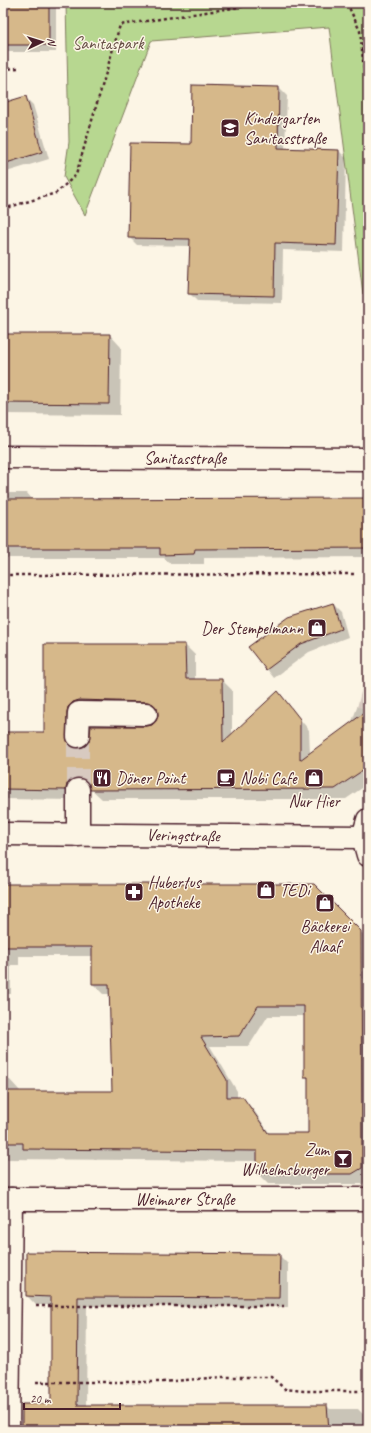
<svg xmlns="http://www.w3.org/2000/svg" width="371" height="1433" viewBox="0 0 371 1433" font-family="Caveat,sans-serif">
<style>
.green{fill:#b7d790;stroke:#807b5e}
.shadow{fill:#0003;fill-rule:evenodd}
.building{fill:#d6b88a;stroke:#4a1f2b;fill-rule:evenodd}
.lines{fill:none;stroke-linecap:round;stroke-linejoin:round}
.minor-tunnel{stroke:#d8cac0;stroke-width:22;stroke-dasharray:22 11;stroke-linecap:butt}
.minor-casing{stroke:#4a1f2b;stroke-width:25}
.path{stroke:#4a1f2b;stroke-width:2.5;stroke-dasharray:3 3;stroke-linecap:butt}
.minor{stroke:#fcf5e5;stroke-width:22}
.labels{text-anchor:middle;stroke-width:3;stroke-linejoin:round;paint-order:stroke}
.park-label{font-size:17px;fill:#654d44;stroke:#fcf5e5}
.poi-label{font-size:17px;fill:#4a1f2b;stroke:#fcf5e5;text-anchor:start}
.street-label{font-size:17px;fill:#4a1f2b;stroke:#fcf5e5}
</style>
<rect width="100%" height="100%" fill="#fcf5e5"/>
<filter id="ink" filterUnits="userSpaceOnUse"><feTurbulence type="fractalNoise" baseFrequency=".025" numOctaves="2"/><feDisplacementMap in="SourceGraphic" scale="8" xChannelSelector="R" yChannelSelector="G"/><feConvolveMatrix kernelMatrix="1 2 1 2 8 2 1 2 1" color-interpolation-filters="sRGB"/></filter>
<g filter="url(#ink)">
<!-- green -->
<polygon class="green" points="66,3 368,3 368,288 363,294 329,27 151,41 85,215 64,177 69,142"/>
<!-- shadow -->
<g class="shadow">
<rect x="3" y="3" width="53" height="49"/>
<polygon points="193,86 279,88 287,96 285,149 338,150 346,158 344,252 283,250 282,303 197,301 189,293 190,246 137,245 129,237 192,145"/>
<polygon points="25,97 33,105 49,159 3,173 3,104"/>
<polygon points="3,335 110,335 121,347 120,415 3,414"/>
<polygon points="3,493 27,493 33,500 368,501 368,557 204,558 204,564 171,564 164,558 3,558"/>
<polygon points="333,604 341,612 348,637 309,652 274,678 249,647"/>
<path d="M45,645h140l10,10v25h27l10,10v44l46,-41 31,37 1,24 41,-30 15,-41 -4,-4 6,-17v122l-22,15h-244l-13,-12 -7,2 -7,11 -72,-1v-66h42zM157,711l2,1 -2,9 -5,5 -76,24v-27l8,-11z"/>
<path d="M3,885h311l54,54v242l-5,3h-95l-10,-10v-13l-255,-2v-79h7l11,12h92l-3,-98h-7l-10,-10v-28h-74v9h-8v29h-8zM268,1016h37v60l4,4v54h-39l-17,-25 -11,-11h-5v-7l-27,-45h39z"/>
<polygon points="27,1253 279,1255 288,1264 288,1307 87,1306 86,1406 327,1406 330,1409 358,1409 367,1418 367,1430 20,1430 22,1405 52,1406 52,1305 36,1305 27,1296"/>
</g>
<!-- building -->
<g class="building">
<rect x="3" y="3" width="46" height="42"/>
<polygon points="192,85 279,87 278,148 339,150 336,245 275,243 274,296 188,294 190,239 128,238 130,143 191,144"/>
<polygon points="26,96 42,152 3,164 3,103"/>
<polygon points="3,334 110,334 109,404 3,403"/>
<polygon points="368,498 368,548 195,549 194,554 160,555 160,548 3,548 3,499"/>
<polygon points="333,603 341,629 301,644 266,670 248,647 289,617"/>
<path d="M44,644h141l1,35h36l1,63 55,-51 22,28v41l68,-50v57l-33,22 -245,1 -1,-7 -5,-4 -6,-1 -7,1 -4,5 -1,6 -63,-1v-57h41zM79,700l68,2 6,2 4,4 1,7 -2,6 -4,4 -6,1h-55l-2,16 -6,5 -6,1 -6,-2 -4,-5v-29l1,-5 5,-5z"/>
<path d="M3,884h311l47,47 1,237 -10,6h-95v-23l-234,-2v-6h-20v-52h109l-3,-107h-17v-37h-89zM258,1006h46v71h4v56h-40l-25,-36h-16v-17l-26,-43 38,-1z"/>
<polygon points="26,1252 280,1254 279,1298 78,1297 77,1405 327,1405 329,1430 22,1430 22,1404 51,1404 51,1297 26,1296"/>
</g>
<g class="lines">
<!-- minor-tunnel -->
<g class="minor-tunnel">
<polyline points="360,696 368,698"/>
<polyline points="78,736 78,790"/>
</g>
<!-- minor casing -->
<g class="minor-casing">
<g id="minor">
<polyline points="3,457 368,459"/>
<polyline points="78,736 79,713 146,714"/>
<polyline points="368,820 363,837 368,855"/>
<polyline points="3,834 363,837"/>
<polyline points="78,835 78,790"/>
<polyline points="3,1199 368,1199"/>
<polyline points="8,1430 11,1199"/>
</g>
</g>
<!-- path -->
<g class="path">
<polyline points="347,3 360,31 368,107"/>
<polyline points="3,69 18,68"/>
<polyline points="3,209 56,193 76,175 120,25 266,3"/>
<polyline points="3,575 356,574"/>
<polyline points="36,1306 284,1306"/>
<polyline points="36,1382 163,1382 222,1377 271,1377 285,1389 304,1391 368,1391"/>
</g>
<!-- minor -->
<use href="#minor" class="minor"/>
</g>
</g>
<!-- icons -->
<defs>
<g id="school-square" transform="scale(1)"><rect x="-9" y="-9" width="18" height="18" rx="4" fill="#4a1f2b" stroke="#fcf5e5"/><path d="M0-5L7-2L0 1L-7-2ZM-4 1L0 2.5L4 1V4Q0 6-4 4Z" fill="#fff"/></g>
<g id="shop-square" transform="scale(1)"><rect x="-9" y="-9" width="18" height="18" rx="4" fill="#4a1f2b" stroke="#fcf5e5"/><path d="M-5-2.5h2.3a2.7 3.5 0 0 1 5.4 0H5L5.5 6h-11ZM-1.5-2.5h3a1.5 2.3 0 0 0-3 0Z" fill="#fff"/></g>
<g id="restaurant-square" transform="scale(1)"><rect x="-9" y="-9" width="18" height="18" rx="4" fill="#4a1f2b" stroke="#fcf5e5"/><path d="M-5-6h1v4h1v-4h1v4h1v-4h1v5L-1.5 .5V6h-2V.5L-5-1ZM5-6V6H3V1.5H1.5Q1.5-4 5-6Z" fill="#fff"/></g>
<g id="cafe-square" transform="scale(1)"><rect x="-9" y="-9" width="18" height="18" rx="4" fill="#4a1f2b" stroke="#fcf5e5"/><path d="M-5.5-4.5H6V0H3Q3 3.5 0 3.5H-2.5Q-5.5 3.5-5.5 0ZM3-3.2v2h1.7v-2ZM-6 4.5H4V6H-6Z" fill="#fff"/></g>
<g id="pharmacy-square" transform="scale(1)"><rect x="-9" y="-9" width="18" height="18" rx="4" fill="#4a1f2b" stroke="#fcf5e5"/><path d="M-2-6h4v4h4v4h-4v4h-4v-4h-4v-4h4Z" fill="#fff"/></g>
<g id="bar-square" transform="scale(1)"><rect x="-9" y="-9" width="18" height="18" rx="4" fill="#4a1f2b" stroke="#fcf5e5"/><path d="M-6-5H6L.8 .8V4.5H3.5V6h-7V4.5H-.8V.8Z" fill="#fff"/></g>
</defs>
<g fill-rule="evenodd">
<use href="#school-square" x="230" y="128"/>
<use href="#shop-square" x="317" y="628"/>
<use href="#restaurant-square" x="102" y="778"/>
<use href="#cafe-square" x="226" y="778"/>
<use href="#shop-square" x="314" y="778"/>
<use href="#shop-square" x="266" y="890"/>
<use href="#pharmacy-square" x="134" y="892"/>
<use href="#shop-square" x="325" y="903"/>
<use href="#bar-square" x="343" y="1159"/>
</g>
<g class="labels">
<!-- park labels -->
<g class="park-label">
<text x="108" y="49">Sanitaspark</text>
</g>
<!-- poi labels -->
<g class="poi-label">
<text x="244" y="124">Kindergarten<tspan x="244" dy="20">Sanitasstraße</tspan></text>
<text x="303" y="634" text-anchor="end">Der Stempelmann</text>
<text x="116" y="784">Döner Point</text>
<text x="240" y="784">Nobi Cafe</text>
<text x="314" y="807" text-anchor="middle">Nur Hier</text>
<text x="148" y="888">Hubertus<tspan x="148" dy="20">Apotheke</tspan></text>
<text x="280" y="896">TEDi</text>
<text x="325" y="932" text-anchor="middle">Bäckerei<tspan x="325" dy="20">Alaaf</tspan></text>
<text x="329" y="1155" text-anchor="end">Zum<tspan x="329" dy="20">Wilhelmsburger</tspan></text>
</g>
<!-- street labels -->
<g class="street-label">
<text x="185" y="464">Sanitasstraße</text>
<text transform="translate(183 835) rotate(1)" y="6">Veringstraße</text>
<text x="185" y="1205">Weimarer Straße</text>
</g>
</g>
<!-- margin -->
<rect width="371" height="1433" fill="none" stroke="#fcf5e5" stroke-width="16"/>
<rect x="8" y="8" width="355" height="1417" fill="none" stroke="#4a1f2b" stroke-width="1.5" filter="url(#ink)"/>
<!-- north arrow -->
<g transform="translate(42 42) rotate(86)" stroke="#fcf5e5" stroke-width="3" paint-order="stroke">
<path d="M0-3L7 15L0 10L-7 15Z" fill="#4a1f2b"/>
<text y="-6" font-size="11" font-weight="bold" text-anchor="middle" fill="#4a1f2b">N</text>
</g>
<!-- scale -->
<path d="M24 1403v6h96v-6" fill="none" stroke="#4a1f2b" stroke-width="2"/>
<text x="30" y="1403" font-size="12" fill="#4a1f2b" stroke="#fcf5e5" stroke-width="3" paint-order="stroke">20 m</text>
</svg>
